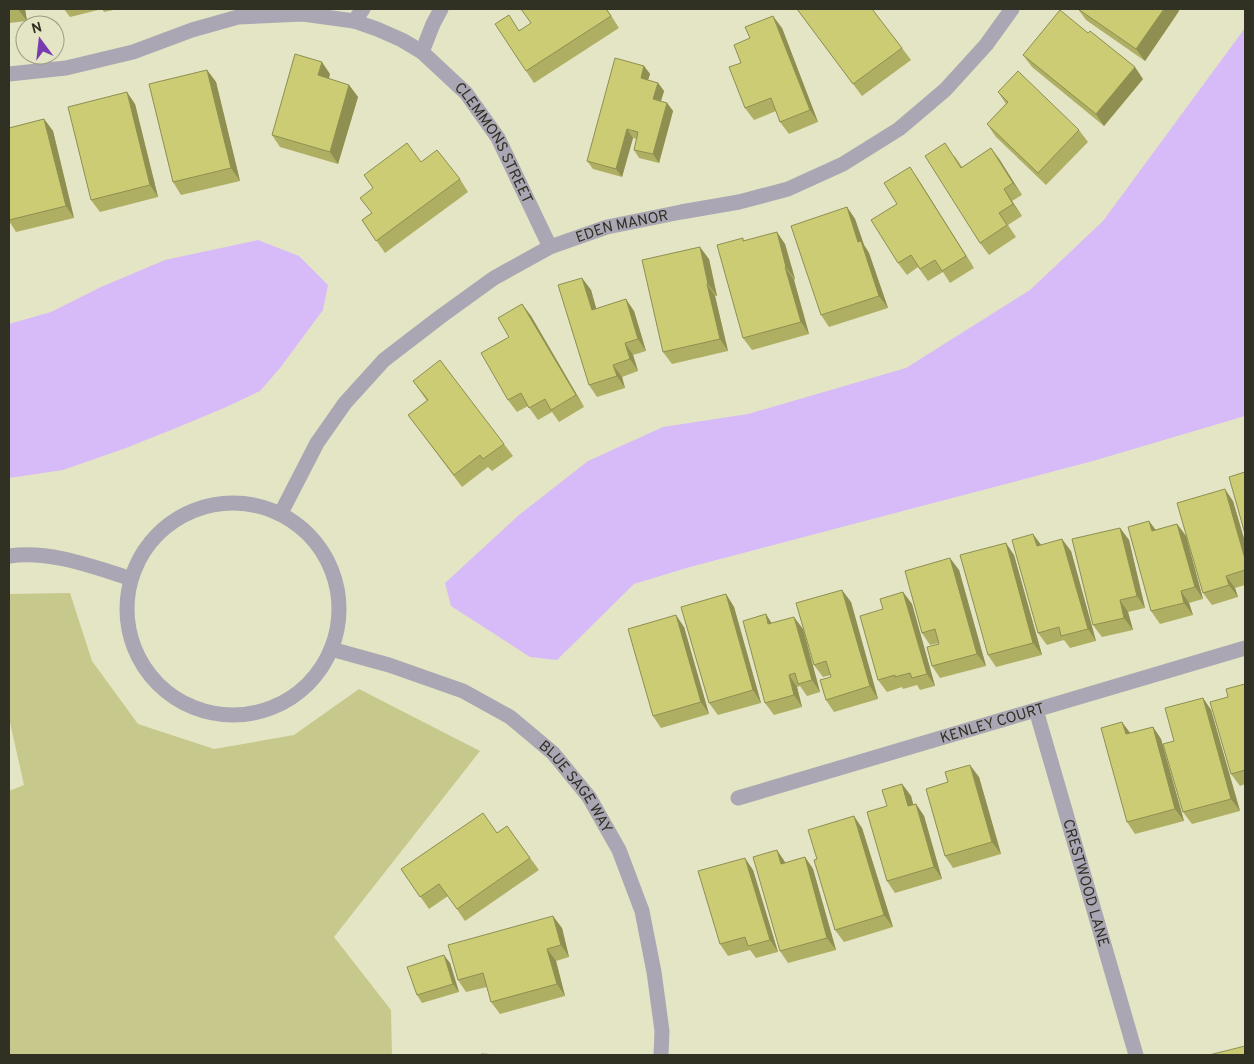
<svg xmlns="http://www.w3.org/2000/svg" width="1254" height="1064" viewBox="0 0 1254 1064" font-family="Overpass,sans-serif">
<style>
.green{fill:#c7c88c}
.water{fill:#d7bbf8}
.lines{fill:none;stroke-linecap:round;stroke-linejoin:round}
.street{stroke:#aba6b3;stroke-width:15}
.wall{fill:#afaf64}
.shaded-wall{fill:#8e8f51}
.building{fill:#cbcc74;stroke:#8e8f51}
.labels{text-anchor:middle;stroke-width:4;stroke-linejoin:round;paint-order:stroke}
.street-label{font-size:15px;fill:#303023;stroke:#e4e5c4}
</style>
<rect width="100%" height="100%" fill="#e4e5c4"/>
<!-- green -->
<polygon class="green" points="70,593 92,661 138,724 214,749 294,735 359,689 480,751 334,937 391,1010 392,1055 9,1055 9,791 24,785 9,718 9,594"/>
<!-- water -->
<g class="water">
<polygon points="1245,28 1245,416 1093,461 690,567 634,584 557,660 530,657 451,606 445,583 519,515 588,461 663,427 748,414 906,368 1030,290 1103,221"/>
<polygon points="258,240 299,256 328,285 323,310 280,368 260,391 224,408 181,426 126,448 63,470 9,478 9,324 51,312 101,287 165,260"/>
</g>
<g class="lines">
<!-- street -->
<g class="street">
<polyline points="354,21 363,9"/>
<polyline points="422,52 433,24 441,9"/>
<path id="s1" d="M9,74l57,-6 67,-16 59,-22 46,-13 65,-3 51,7 23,8 25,11 20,12 44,41 32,45 52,109"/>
<circle cx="233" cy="609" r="106"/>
<path id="s2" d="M281,513l36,-70 28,-40 39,-43 56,-43 54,-39 56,-31 57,-20 74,-15 58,-10 49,-13 55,-25 56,-35 46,-39 41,-45 26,-36"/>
<path d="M9,556c40,-6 82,10 120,22"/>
<path id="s3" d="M331,649l58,16 74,26 47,26 43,36 36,44 30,53 23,61 12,61 8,59 -1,24"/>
<path id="s4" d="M1036,710l100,345"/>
<path id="s5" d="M738,798l507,-150"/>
</g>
</g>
<!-- wall -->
<g class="wall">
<polygon points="9,9 25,9 27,21 9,23"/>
<polygon points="64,9 118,9 104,12 102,9 70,17"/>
<polygon points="607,9 619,28 534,83 526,71 519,30"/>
<polygon points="797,9 902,48 911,60 862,96"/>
<polygon points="1078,9 1179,11 1145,61 1086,20"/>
<polygon points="782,28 818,122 789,134 780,122 776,111 754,120 745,108 741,63"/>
<polygon points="1023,55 1143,79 1104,126 1032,67"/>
<polygon points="644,66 650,74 648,80 658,83 664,91 661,101 667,103 673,111 659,163 639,158 634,150 637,139 633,138 622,177 593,169 587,161"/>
<polygon points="207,70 216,82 240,181 181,195 173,182"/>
<polygon points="330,74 329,79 349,85 358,97 338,164 280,147 272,135"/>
<polygon points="998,92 1079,130 1088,142 1046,185 996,137 987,124 1006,104"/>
<polygon points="135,104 158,197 100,212 91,200"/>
<polygon points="44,119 53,131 74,218 16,232 9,221 9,128"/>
<polygon points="991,148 1022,195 1012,201 1022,216 1008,225 1016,237 989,255 980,243 954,155 962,167"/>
<polygon points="421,162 460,179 468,192 385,253 362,220 371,213"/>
<polygon points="918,179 974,268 950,283 943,272 928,281 918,267 907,275 898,263 897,204"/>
<polygon points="847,207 855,219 864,245 869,253 888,308 829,327 821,315"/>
<polygon points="745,241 785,244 795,279 794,280 809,334 752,350 743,338"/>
<polygon points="709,259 717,296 715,296 728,351 672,364 663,352"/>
<polygon points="582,278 591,290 596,308 634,311 646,351 633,355 638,371 622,377 625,388 597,397 589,385"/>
<polygon points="522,304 531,316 584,407 559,422 552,412 538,420 528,406 517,412 508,400 509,337"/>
<polygon points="413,381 504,444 513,456 492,471 488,467 462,487 408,415 427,401"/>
<polygon points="1233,501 1245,542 1245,585 1235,588 1238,597 1212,605 1203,593"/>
<polygon points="1149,521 1155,530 1177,524 1186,536 1203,599 1189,603 1193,615 1160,624 1151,611"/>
<polygon points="1120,528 1129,540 1145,608 1128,612 1133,630 1102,637 1093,625"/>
<polygon points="1041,545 1071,551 1096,641 1070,648 1064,640 1047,645 1038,633"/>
<polygon points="1014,555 1042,655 996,667 988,655"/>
<polygon points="959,570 986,666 940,678 932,666 939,643 930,645 922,633"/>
<polygon points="903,592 912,604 935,686 920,690 917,685 903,689 902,687 887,692 878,680 883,609"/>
<polygon points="726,594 734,607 761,703 718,715 709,703"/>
<polygon points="851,602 878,699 834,712 826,700 831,677 831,675 823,677 814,665"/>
<polygon points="772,623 803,629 820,692 807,696 800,686 797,687 802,707 774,715 765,703"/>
<polygon points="684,627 709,714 661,728 653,716"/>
<polygon points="1245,684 1245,784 1240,786 1231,774 1228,697"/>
<polygon points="1203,698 1211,710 1240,811 1192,824 1183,812 1174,741"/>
<polygon points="1153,727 1161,739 1184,821 1135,834 1127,822 1130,733"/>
<polygon points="979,777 1001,854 953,868 945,856 948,782"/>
<polygon points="902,784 911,796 913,805 916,804 924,816 942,879 895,893 887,881 887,806"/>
<polygon points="507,826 539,870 465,921 448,896 429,909 401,869 497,833"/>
<polygon points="862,828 893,927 844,942 835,930 817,859"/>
<polygon points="805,857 813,869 836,950 788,963 780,951 785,863"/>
<polygon points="753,870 778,952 756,958 750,950 728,956 720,944"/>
<polygon points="562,928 569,957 556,961 565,996 500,1014 491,1002 487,987 466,992 458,980"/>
<polygon points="450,963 459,992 422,1003 417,995"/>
</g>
<!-- shaded-wall -->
<g class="shaded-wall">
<polygon points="18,9 25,9 27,21"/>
<polygon points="1164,9 1178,9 1179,11 1145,61 1136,49"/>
<polygon points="773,16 782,28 818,122 810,110"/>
<polygon points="322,62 330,74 326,87 318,75"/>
<polygon points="644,66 650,74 646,86 641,78"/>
<polygon points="1135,67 1143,79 1104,126 1096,114"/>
<polygon points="207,70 216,82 240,181 231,168"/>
<polygon points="658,83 664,91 659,107 653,99"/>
<polygon points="349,85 358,97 338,164 330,152"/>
<polygon points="127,92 135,104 158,197 150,185"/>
<polygon points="667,103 673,111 659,163 653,154"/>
<polygon points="44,119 53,131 74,218 66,206"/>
<polygon points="627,129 633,138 622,177 616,169"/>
<polygon points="991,148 1000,160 1022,195 1013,183"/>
<polygon points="910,167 918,179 974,268 966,256"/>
<polygon points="1004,189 1022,216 1013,204"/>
<polygon points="847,207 855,219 864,245 869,253 888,308 879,296 858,242"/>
<polygon points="777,232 785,244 795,279 786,267"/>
<polygon points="700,247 709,259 717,296 708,284"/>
<polygon points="785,267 794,280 809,334 801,322"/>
<polygon points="582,278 591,290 600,322 592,310"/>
<polygon points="707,284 715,296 728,351 720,339"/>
<polygon points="626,299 634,311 646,351 638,339"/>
<polygon points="522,304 531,316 584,407 576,395"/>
<polygon points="625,343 633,355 638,371 630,359"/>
<polygon points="613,365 622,377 625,388 617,376"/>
<polygon points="1225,489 1233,501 1245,542 1245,559"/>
<polygon points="1149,521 1158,533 1152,531"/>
<polygon points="1177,524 1186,536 1203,599 1195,587"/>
<polygon points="1120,528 1129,540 1145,608 1137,596"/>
<polygon points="1033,534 1042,546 1037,546"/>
<polygon points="1062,539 1071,551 1096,641 1088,629"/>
<polygon points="1006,543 1014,555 1042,655 1033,643"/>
<polygon points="950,558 959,570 986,666 977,654"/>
<polygon points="1226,576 1235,588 1238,597 1229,585"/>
<polygon points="842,590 851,602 878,699 870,686"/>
<polygon points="1181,591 1189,603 1193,615 1184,603"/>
<polygon points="903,592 912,604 935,686 927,674"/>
<polygon points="726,594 734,607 761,703 753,690"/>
<polygon points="1120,600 1128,612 1133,630 1124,618"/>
<polygon points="766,614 774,627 768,624"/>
<polygon points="676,615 684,627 709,714 701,702"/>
<polygon points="794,617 803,629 820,692 812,680"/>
<polygon points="789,675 797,687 802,707 794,695"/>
<polygon points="1203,698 1211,710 1240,811 1231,799"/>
<polygon points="1122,722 1131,734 1126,734"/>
<polygon points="1153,727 1161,739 1184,821 1175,809"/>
<polygon points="970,765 979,777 1001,854 992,842"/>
<polygon points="902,784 911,796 917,818 908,806"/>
<polygon points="916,804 924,816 942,879 934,867"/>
<polygon points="854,816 862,828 893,927 884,915"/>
<polygon points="777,850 785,862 789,876 781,864"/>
<polygon points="805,857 813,869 836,950 827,938"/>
<polygon points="745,858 753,870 778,952 770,940"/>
<polygon points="553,916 562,928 569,957 561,945"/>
<polygon points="547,949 556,961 565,996 557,984"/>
<polygon points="444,955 450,963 459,992 453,984"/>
</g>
<!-- building -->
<g class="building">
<polygon points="521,9 606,9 611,16 526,71 495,24 509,15 519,31 531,23"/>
<polygon points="797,9 872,9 902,48 853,84"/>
<polygon points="1078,9 1164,9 1136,49"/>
<polygon points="1060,10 1088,33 1090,31 1135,67 1096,114 1023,55"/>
<polygon points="773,16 810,110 780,122 771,98 745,108 729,67 741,63 734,45 750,38 745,27"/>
<polygon points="295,54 322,62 318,75 349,85 330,152 272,135"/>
<polygon points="615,58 644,66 641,78 658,83 653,99 667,103 653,154 634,150 638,132 627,129 616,169 587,161"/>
<polygon points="207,70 231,168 173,182 149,84"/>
<polygon points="1018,71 1079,130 1038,173 987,124 1008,102 998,92"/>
<polygon points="127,92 150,185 91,200 68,107"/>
<polygon points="44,119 66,206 9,220 9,128"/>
<polygon points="407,143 421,162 437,150 460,179 376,241 362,220 372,213 360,198 373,188 364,175"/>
<polygon points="945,143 961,168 991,148 1013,183 1004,189 1013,204 999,213 1007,225 980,243 925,156"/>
<polygon points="910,167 966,256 942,271 935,260 920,269 911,255 898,263 871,220 897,204 884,183"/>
<polygon points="847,207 858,242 861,241 879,296 821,315 791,226"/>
<polygon points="777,232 786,267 785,267 801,322 743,338 717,245 743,238 743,241"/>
<polygon points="700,247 708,284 707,284 720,339 663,352 642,260"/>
<polygon points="582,278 592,310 626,299 638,339 625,343 630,359 613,365 617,376 589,385 558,285"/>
<polygon points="522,304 576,395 551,410 545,399 529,408 521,393 508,400 481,353 509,337 498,318"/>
<polygon points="440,360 504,444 483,459 480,455 454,475 408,415 428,400 413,381"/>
<polygon points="1245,472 1245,534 1229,477"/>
<polygon points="1225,489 1245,559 1245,570 1226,576 1229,585 1203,593 1177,503"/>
<polygon points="1149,521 1152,531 1177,524 1195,587 1181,591 1184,603 1151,611 1128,527"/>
<polygon points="1120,528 1137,596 1120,600 1124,618 1093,625 1072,539"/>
<polygon points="1033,534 1037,546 1062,539 1088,629 1061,636 1059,627 1038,633 1012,540"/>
<polygon points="1006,543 1033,643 988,655 960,555"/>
<polygon points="950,558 977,654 932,666 927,647 939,644 935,629 922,633 905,571"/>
<polygon points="842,590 870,686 826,700 820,680 831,677 826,661 814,665 796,603"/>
<polygon points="903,592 927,674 912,678 910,673 895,677 895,675 878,680 860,616 883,609 880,599"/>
<polygon points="726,594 753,690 709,703 681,607"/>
<polygon points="766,614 768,624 794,617 812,680 798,684 795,673 789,675 794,695 765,703 743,621"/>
<polygon points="676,615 701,702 653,716 628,629"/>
<polygon points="1245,684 1245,770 1231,774 1210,702 1228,697 1226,689"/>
<polygon points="1203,698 1231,799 1183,812 1163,744 1174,741 1165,708"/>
<polygon points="1122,722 1126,734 1153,727 1175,809 1127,822 1101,728"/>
<polygon points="970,765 992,842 945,856 926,789 948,782 945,772"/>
<polygon points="902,784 908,806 916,804 934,867 887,881 867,812 887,806 882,790"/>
<polygon points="483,813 497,833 507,826 530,858 457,909 439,884 420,897 401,869"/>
<polygon points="854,816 884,915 835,930 814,860 817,859 808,830"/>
<polygon points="777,850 781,864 805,857 827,938 780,951 753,857"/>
<polygon points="745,858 770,940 748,946 745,937 720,944 698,871"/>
<polygon points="553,916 561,945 547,949 557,984 491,1002 483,973 458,980 448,945"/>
<polygon points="444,955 453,984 417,995 407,967"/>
<polygon points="1245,1046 1245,1055 1209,1055"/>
<polygon points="481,1054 499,1055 481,1055"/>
</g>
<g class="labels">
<!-- street labels -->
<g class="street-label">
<text dy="5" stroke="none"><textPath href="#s1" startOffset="546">CLEMMONS STREET</textPath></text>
<text dy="5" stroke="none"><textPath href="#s2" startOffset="462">EDEN MANOR</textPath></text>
<text dy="5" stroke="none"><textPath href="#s5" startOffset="265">KENLEY COURT</textPath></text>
<text dy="5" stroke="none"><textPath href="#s3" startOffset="289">BLUE SAGE WAY</textPath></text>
<text dy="5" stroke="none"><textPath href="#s4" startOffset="180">CRESTWOOD LANE</textPath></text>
</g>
</g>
<!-- border -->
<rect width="1254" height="1064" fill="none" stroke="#303023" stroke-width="20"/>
<!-- north arrow -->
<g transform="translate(40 40) rotate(345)"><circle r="24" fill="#e4e5c4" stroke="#9c9d84"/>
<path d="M0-4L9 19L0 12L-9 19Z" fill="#793bb0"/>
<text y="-8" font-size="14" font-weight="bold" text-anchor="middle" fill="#303023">N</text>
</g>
</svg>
